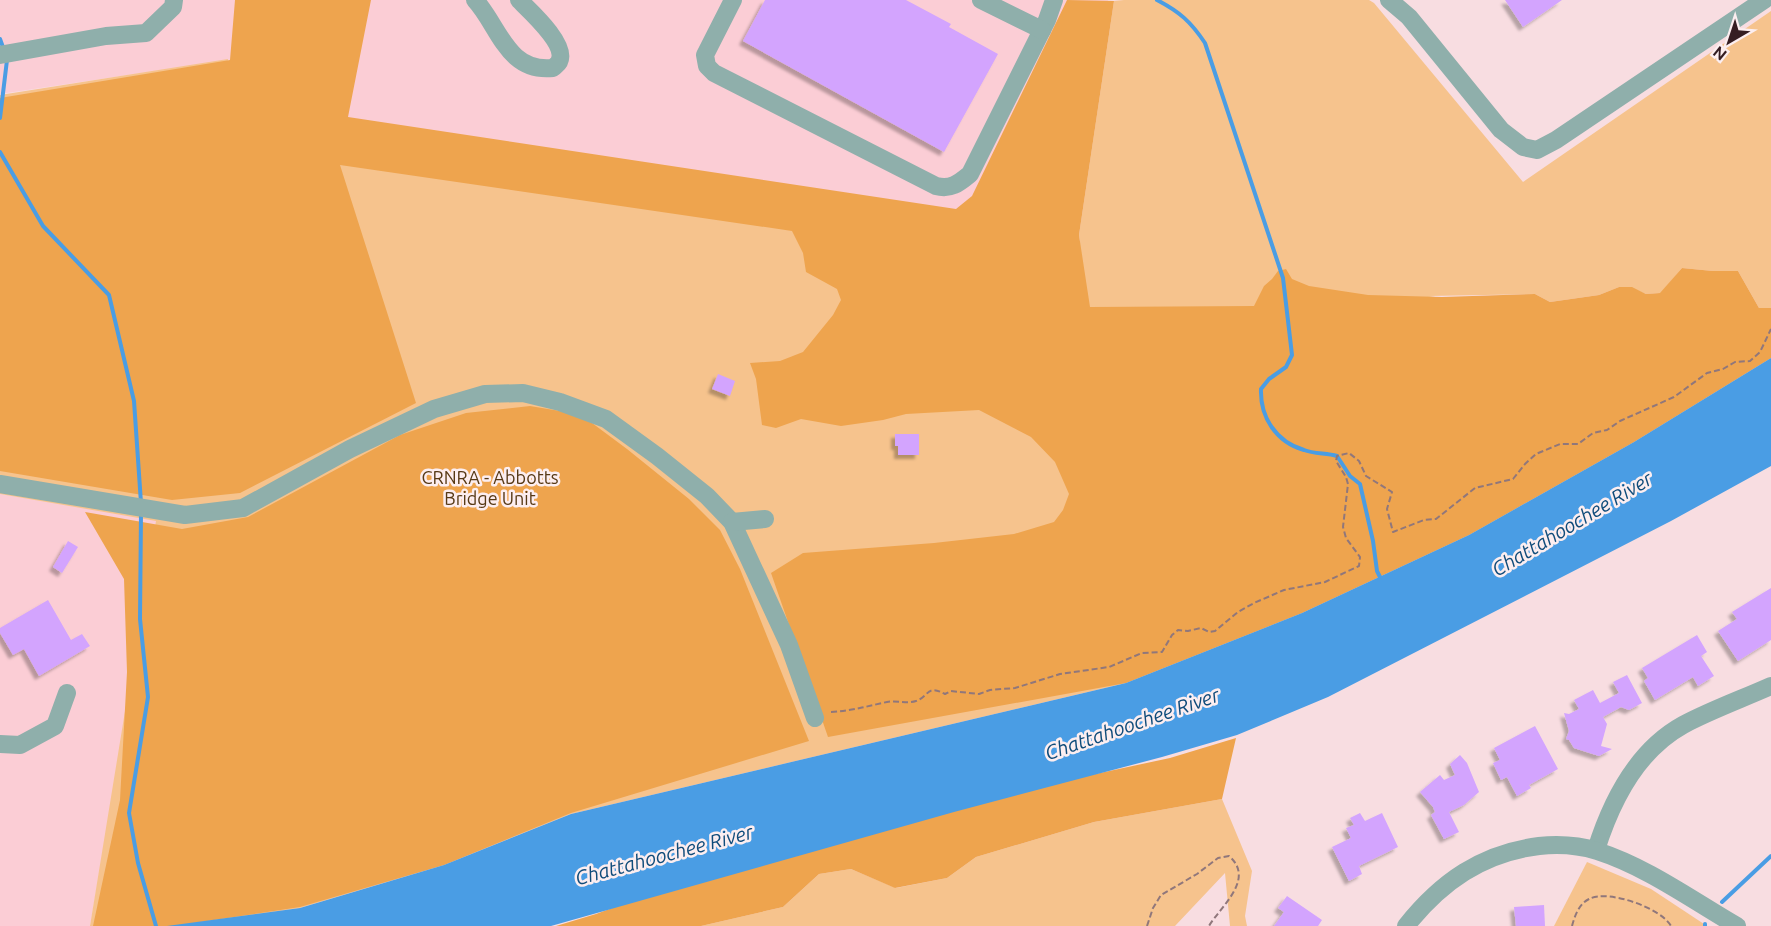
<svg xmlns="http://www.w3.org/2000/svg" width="1771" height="926" viewBox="0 0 1771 926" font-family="Ubuntu,sans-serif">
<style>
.built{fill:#fbcdd5}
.green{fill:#f6c38d}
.forest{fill:#eea44e}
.water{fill:#4a9de4}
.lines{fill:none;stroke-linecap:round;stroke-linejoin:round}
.stream{stroke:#4a9de4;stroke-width:4}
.building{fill:#d3a4fe;filter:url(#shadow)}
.path{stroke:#90777b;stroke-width:2;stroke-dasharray:6 3;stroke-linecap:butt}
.minor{stroke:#8fafab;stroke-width:18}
.labels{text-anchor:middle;stroke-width:5;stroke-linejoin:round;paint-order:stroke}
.park-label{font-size:18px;fill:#573915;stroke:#fceef0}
.water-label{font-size:20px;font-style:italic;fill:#104c7b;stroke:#fceef0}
</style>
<defs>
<filter id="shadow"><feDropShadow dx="-4" dy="4" stdDeviation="1.5" flood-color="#0004"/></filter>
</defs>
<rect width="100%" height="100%" fill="#f8dde1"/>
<!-- built -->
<g class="built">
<polygon points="0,0 1108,0 1069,237 222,107 229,60 0,94"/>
<polygon points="0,494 159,521 90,926 0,926"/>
</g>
<!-- green -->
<g class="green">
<polygon points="1124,0 1369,0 1374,3 1523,182 1771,11 1771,308 1759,308 1738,271 1713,271 1682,268 1661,293 1646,294 1632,288 1619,287 1599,295 1550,302 1535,294 1429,296 1771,351 1771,358 1634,442 1469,535 1302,613 1126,683 571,814 444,865 300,908 182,926 90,926 156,521 0,494 0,95 228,59 221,107 1080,242 1079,235 1114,1"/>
<polygon points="1222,799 1252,871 1245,916 1247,926 1230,926 1225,873 1175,926 701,926 783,907 819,874 851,869 896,888 947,878 976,857 1094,822"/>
<polygon points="1587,862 1651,889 1707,926 1554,926"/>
</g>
<!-- forest -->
<g class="forest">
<polygon points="235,0 371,0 348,117 956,209 972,196 1067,0 1114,1 1079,235 1090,307 1254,306 1264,286 1272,279 1278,271 1286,269 1292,279 1309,286 1368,295 1442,297 1535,294 1550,302 1599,295 1619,287 1632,287 1646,294 1660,293 1682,268 1713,271 1738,271 1759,308 1771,308 1771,358 1634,442 1469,535 1302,613 1126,683 828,737 771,573 803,553 934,543 1014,534 1054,522 1063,510 1069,494 1055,462 1031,437 979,410 906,414 883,420 841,426 801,419 776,428 762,425 756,379 750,363 780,361 803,352 833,315 841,300 837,289 806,272 803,253 792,231 340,165 416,403 240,493 172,500 0,471 0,98 230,60"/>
<polygon points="530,406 566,412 592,423 627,449 689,499 720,530 740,569 809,741 571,813 444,865 300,907 174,926 93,926 120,800 127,672 124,579 85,512 182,529 248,517 400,435 466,413"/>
<polygon points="1236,738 1222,799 1094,822 976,857 947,878 895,888 851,869 819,874 783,907 701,926 556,926 596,914 810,835 1170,758"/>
</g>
<!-- water -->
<polygon class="water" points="1771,358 1771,466 1671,521 1328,697 1237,735 1162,757 954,812 551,926 167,926 300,908 444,865 571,814 1126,683 1302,613 1469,535 1634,442"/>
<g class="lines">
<!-- stream -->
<g class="stream">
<path d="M1157,0c23,12 34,22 48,43l78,235 9,77 -6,12 -17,12 -8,10c-1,28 15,53 43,61 10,4 22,3 33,6l13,20 10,8 13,57 4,30 3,6"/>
<polyline points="0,39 4,50"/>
<polyline points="0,118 7,60"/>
<polyline points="0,152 43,226 109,295 134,401 141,503"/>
<polyline points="141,513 140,619 148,697 129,813 138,863 156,926"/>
<polyline points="1722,902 1771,856"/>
<polyline points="1705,924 1705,926"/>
</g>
</g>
<!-- building -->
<g class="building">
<polygon points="765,0 906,0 951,24 949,27 998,54 944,152 743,41"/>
<polygon points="1505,0 1562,0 1523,27"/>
<polygon points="718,374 735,381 730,396 712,389"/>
<polygon points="895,434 919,434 919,455 898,455 898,446 895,446"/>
<polygon points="68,541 78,547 62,573 53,567"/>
<polygon points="1771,588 1771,640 1738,661 1718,631 1737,619 1732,612"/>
<polygon points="48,600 71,640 82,634 90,646 39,676 24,649 13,655 0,633 0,628"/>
<polygon points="1697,635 1707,652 1701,656 1714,676 1698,686 1693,677 1655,700 1644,681 1648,678 1642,668"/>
<polygon points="1627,675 1642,703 1629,710 1621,707 1603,717 1607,724 1601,746 1612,749 1599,756 1574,748 1569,740 1566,739 1569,731 1564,713 1569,714 1579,709 1574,700 1593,690 1600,703 1619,693 1613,682"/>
<polygon points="1535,726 1558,769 1529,785 1531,788 1517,796 1507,777 1501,780 1493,763 1500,760 1494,748"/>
<polygon points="1460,755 1467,763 1479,792 1464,805 1449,812 1459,832 1444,839 1431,815 1435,812 1433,807 1420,792 1440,775 1444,780 1455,775 1450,764"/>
<polygon points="1360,813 1365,821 1382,813 1398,847 1359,866 1362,874 1349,881 1332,847 1351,838 1346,828 1354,825 1350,818"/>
<polygon points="1287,896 1322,920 1318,926 1274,926 1284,912 1278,908"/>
<polygon points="1544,905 1545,926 1516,926 1514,907"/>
</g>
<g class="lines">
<!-- path -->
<g class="path">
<path d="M831,712c20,-1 37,-6 56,-10 10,-2 20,2 29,-1 14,-5 10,-17 29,-7l6,-3 28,3 11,-4 25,-2 45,-14 49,-7 33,-14 20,-1 10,-17 6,-5 10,1 13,-3 8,4 6,-1 23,-19 16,-9 30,-13 41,-8 34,-16 1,-9 -14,-19 -3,-11 5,-43 -2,-7 -10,-16 1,-5 12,-3 10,8 7,15 26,16 -5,17 6,23 31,-12 12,-1 39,-31 38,-9 12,-15 11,-10 24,-10h18l15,-11 14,-3 13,-9 54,-24 33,-24 16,-4 12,-7 15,-1 10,-9 11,-23"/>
<path d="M1147,926l6,-18 8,-13 36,-21 21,-16 11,-2c27,23 -9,51 -20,70"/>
<path d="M1572,926c3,-11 7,-22 17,-27 19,-10 72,9 82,27"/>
</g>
<!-- minor -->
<g class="minor">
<path d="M475,0c24,26 32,73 78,68 2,-2 5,-4 6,-6 9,-17 -29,-51 -40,-62"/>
<path d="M733,0l-28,55 2,11 7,7 222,113c15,4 23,-3 34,-12l77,-154 7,-20"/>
<polyline points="981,0 1042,30"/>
<polyline points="1389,0 1409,17 1501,130 1523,147 1537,150 1556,140 1764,0"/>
<polyline points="0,55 106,36 146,33 173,7 174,0"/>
<polyline points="0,484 185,515 243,508 350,449 434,409 485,394 523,393 560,402 606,419 657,456 707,496 732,522 789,645 815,718"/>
<polyline points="732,522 765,519"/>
<polyline points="0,744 20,745 55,726 67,693"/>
<path d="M1596,850c15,-48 40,-99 87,-125 28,-15 59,-26 88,-39"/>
<path d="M1406,926c35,-44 76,-73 133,-80 19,-2 39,-1 58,5 50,16 95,49 140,75"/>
</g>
</g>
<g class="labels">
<!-- park labels -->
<g class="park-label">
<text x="490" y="484">CRNRA - Abbotts<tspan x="490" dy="21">Bridge Unit</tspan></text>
</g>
<!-- water labels -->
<g class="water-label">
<text transform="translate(1572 524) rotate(-31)" y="7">Chattahoochee River</text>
<text transform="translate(1132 724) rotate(-19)" y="7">Chattahoochee River</text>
<text transform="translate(664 855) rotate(-15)" y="7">Chattahoochee River</text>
</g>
</g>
<!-- north arrow -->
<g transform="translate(1729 42) rotate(219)" stroke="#fceef0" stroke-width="4.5" paint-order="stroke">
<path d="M0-4.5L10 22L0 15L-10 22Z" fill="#351d22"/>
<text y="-9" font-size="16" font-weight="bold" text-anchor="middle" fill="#351d22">N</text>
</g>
</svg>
